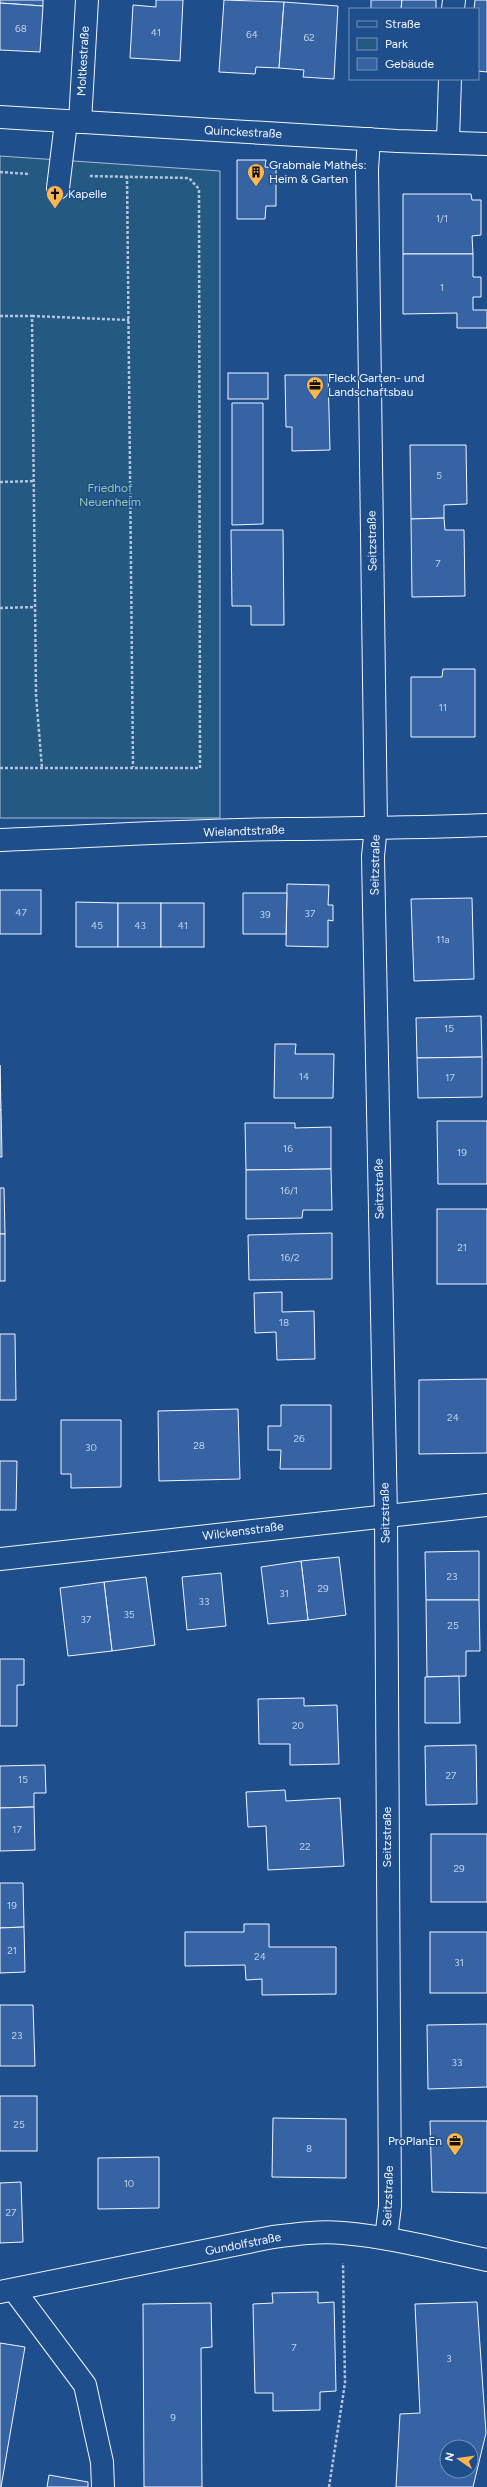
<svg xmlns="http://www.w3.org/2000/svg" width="487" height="2487" viewBox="0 0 487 2487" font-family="Figtree,sans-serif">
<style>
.green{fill:#245a82;stroke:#a8bbd7}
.building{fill:#3563a3;stroke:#f2f6ff;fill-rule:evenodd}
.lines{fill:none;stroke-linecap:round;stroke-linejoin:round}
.minor-casing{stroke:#f2f6ff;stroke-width:24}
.path{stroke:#b3c4dc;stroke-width:2.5;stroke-dasharray:3 2;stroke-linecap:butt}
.minor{stroke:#1f4e8c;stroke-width:22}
.labels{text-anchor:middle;stroke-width:3;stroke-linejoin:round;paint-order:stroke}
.number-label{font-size:10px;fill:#c3d1e8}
.street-label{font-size:12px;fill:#f2f6ff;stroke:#1f4e8c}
.poi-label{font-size:12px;fill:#f2f6ff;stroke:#1f4e8c;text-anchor:start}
.park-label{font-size:12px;fill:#97c8a6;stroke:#1f4e8c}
</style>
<rect width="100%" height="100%" fill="#1f4e8c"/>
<!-- green -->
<polygon class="green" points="0,156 220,171 220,818 0,818"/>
<!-- building -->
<g class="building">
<polygon points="0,0 43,0 43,6 0,3"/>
<polygon points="156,0 183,0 180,61 130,58 133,5 156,7"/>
<polygon points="224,0 284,2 279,68 256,67 255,74 219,72"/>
<polygon points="371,0 402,0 401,9 371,9"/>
<polygon points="402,0 436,0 436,9 401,9"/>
<polygon points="475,0 487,0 487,72 478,71 478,9 474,9"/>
<polygon points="284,2 338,6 334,79 303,77 304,70 279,68"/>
<polygon points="0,3 43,6 40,52 0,50"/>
<polygon points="237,160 266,160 265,167 276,168 276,206 266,206 265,219 237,219"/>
<polygon points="403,194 471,194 472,200 481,200 481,235 472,236 473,254 403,254"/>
<polygon points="403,254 473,254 473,277 481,277 481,297 473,297 473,310 487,310 487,328 457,328 457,313 403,314"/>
<rect x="228" y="373" width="40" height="26"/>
<polygon points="285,375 328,375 330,450 292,451 292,427 286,427"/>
<polygon points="232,403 263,403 263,524 232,525"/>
<polygon points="410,445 466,445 467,504 444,505 444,518 411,519"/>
<polygon points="444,518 445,530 464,530 465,596 412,597 411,519"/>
<polygon points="231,530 283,530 284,625 251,625 251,606 232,606"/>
<polygon points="443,669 475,669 475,737 411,737 411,677 442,677"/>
<polygon points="287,884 329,885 328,905 333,905 333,921 328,920 328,947 286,946"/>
<rect x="0" y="890" width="41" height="44"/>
<polygon points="243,893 287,893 286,934 243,934"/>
<polygon points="472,898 474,979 414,981 411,899"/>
<polygon points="76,902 118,903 118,947 76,947"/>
<rect x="118" y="903" width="43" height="44"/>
<rect x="161" y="903" width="43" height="44"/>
<polygon points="481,1016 482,1057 417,1058 416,1018"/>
<polygon points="275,1044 296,1044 295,1054 334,1054 333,1098 274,1098"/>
<polygon points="482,1057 482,1097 418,1098 417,1058"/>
<polygon points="0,1065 1,1110 0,1110"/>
<polygon points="0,1110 1,1110 2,1157 0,1157"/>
<polygon points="437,1121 487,1121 487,1184 438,1184"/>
<polygon points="245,1123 295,1123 295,1128 331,1127 331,1169 246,1170"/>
<polygon points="331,1169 332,1210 303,1210 302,1218 246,1219 246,1170"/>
<polygon points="0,1188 4,1188 5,1234 0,1234"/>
<rect x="437" y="1209" width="50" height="75"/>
<polygon points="332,1233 332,1279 249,1280 248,1235"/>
<rect x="0" y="1234" width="5" height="47"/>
<polygon points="282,1292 282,1312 314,1311 315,1359 277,1360 276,1332 255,1333 254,1293"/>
<polygon points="0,1334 15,1334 16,1400 0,1400"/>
<polygon points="487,1379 487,1453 419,1454 419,1380"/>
<polygon points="281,1405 331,1405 331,1469 280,1469 281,1450 268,1450 268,1426 281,1426"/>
<polygon points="238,1409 240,1479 159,1481 158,1411"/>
<polygon points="61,1420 121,1420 121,1487 71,1488 71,1474 61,1474"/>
<polygon points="0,1461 17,1461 16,1510 0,1510"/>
<polygon points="479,1551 479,1600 426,1600 425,1552"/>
<polygon points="339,1557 346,1615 308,1620 301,1561"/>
<polygon points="301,1561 308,1620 268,1624 261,1567"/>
<polygon points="221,1573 226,1626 187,1630 182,1577"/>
<polygon points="146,1577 155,1645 112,1651 104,1582"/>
<polygon points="104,1582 112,1651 68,1656 60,1588"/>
<polygon points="426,1600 479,1600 480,1651 466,1651 466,1676 427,1677"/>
<polygon points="0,1659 24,1659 24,1685 17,1685 17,1726 0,1726"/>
<polygon points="459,1676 460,1723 425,1723 425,1677"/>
<polygon points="304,1698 304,1706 337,1705 339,1764 290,1765 290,1744 259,1744 258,1699"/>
<polygon points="476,1745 477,1804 426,1805 425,1746"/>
<polygon points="45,1765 46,1793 34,1793 34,1807 0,1808 0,1766"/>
<polygon points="285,1790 286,1801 340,1798 344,1866 268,1870 266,1826 248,1827 246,1792"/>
<polygon points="34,1807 35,1850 0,1851 0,1808"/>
<rect x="431" y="1834" width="56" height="68"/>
<polygon points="0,1883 23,1883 24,1927 0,1928"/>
<polygon points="244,1924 269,1924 269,1947 336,1947 336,1994 262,1995 262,1979 246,1980 245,1965 185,1966 185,1932 244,1932"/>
<polygon points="24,1927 25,1972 0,1973 0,1928"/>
<rect x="430" y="1932" width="57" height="61"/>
<polygon points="0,2005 33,2005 35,2066 0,2066"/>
<polygon points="487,2024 487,2087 428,2089 427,2025"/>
<rect x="0" y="2096" width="37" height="55"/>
<polygon points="273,2118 346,2119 346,2178 272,2177"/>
<polygon points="430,2121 487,2121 487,2193 432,2192"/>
<polygon points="159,2157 159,2208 98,2209 98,2158"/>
<polygon points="21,2182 23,2242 0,2243 0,2183"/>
<polygon points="318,2292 318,2303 334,2302 336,2391 320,2392 320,2410 273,2411 273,2393 255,2393 253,2304 273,2303 272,2293"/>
<path d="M477,2302l9,131 -13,54h-77l4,-73 20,-1 -5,-109zM447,2447h24v24h-24z"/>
<polygon points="211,2303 212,2347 201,2348 202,2487 144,2487 143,2304"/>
<polygon points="0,2343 25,2347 1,2487 0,2487"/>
<polygon points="49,2475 88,2482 88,2487 47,2487"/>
</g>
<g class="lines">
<!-- minor casing -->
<g class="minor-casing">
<g id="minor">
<polyline points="453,9 454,0"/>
<polyline points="0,117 397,141 487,144"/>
<polyline points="80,122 87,0"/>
<polyline points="369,139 367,169 376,826 373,856 386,1516 390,2206 386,2238"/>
<polyline points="448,141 450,79"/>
<polyline points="58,188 66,122"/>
<path d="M0,840c96,-4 192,-10 287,-11 67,-1 133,-1 200,-4"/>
<polyline points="0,1559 487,1505"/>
<polyline points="14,2290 85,2385 102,2462 103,2487"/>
<path d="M0,2292l273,-55c23,-3 46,-6 70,-4 48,4 96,17 144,27"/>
</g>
</g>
<!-- path -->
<g class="path">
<polyline points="0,172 29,174"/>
<polyline points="127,176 133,767"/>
<polyline points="0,316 32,316 36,695 42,768"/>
<polyline points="32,316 129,320"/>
<polyline points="0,482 35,481"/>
<polyline points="0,608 35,607"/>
<polyline points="0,768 200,768 199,189 189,178 88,176"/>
<polyline points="329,2487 345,2383 343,2263"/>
</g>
<!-- minor -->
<use href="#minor" class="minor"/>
</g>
<!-- icons -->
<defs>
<g id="building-pin" transform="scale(0.9)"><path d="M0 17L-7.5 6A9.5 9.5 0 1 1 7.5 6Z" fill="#ffb74d" stroke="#1f4e8c"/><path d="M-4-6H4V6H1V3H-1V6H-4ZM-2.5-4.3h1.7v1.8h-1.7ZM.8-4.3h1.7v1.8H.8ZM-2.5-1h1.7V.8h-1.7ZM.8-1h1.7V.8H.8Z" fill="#111"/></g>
<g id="church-pin" transform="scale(0.9)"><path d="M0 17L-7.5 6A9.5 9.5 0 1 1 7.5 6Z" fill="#ffb74d" stroke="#1f4e8c"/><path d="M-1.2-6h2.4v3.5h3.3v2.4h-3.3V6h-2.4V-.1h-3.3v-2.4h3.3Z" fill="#111"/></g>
<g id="office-pin" transform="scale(0.9)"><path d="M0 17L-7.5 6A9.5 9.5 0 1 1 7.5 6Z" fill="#ffb74d" stroke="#1f4e8c"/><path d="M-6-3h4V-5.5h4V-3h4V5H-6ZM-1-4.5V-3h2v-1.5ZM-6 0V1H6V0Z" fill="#111"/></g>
</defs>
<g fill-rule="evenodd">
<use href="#building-pin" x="256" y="172"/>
<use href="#church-pin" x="55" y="194"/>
<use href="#office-pin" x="315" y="385"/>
<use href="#office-pin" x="455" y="2141"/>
</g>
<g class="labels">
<!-- number labels -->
<g class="number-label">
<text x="21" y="32">68</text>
<text x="156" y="36">41</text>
<text x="252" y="38">64</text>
<text x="309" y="41">62</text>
<text x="442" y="222">1/1</text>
<text x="442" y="291">1</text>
<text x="439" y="479">5</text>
<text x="438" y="567">7</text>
<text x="443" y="711">11</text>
<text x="21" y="916">47</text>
<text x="310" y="917">37</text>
<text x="265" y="918">39</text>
<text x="97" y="929">45</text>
<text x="140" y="929">43</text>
<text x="183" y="929">41</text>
<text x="443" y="943">11a</text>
<text x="449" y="1032">15</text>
<text x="304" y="1080">14</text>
<text x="450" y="1081">17</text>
<text x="288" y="1152">16</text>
<text x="462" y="1156">19</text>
<text x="289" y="1194">16/1</text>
<text x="462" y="1251">21</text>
<text x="290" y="1261">16/2</text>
<text x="284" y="1326">18</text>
<text x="453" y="1421">24</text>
<text x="299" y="1442">26</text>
<text x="199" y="1449">28</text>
<text x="91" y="1451">30</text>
<text x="452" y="1580">23</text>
<text x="323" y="1592">29</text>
<text x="284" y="1597">31</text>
<text x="204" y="1605">33</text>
<text x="129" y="1618">35</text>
<text x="86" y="1623">37</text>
<text x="453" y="1629">25</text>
<text x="298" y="1729">20</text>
<text x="451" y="1779">27</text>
<text x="23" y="1783">15</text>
<text x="17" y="1833">17</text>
<text x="305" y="1850">22</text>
<text x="459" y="1872">29</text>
<text x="12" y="1909">19</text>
<text x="12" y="1954">21</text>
<text x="260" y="1960">24</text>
<text x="459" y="1966">31</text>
<text x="17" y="2039">23</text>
<text x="457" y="2066">33</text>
<text x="19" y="2128">25</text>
<text x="309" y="2152">8</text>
<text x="129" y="2187">10</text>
<text x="11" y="2216">27</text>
<text x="294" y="2351">7</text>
<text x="449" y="2362">3</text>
<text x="173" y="2421">9</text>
</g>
<!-- street labels -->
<g class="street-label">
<text transform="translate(83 61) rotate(-87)" y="4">Moltkestraße</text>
<text transform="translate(243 132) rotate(3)" y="4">Quinckestraße</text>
<text transform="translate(372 541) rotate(-91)" y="4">Seitzstraße</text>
<text transform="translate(244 831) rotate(-2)" y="4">Wielandtstraße</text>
<text transform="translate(375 865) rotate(-89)" y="4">Seitzstraße</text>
<text transform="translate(379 1189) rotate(-91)" y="4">Seitzstraße</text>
<text transform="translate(385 1513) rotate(-91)" y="4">Seitzstraße</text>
<text transform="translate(243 1531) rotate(-7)" y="4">Wilckensstraße</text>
<text transform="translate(387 1837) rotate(-90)" y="4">Seitzstraße</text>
<text transform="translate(388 2196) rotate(-88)" y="4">Seitzstraße</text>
<text transform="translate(243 2244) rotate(-11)" y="4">Gundolfstraße</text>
</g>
<!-- poi labels -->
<g class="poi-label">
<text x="269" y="169">Grabmale Mathes:<tspan x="269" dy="14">Heim &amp; Garten</tspan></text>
<text x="68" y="198">Kapelle</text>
<text x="328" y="382">Fleck Garten- und<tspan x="328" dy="14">Landschaftsbau</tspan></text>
<text x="442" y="2145" text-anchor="end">ProPlanEn</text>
</g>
<!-- park labels -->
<g class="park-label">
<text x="110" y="492">Friedhof<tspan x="110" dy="14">Neuenheim</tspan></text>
</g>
</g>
<!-- legend -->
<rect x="349" y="8" width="130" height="72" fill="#1f4e8c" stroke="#7391ba"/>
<rect x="357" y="21" width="20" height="6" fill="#1f4e8c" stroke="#7391ba"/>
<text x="385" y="28" font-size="12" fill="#f2f6ff">Straße</text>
<rect x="357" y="38" width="20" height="12" fill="#245a82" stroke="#7391ba"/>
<text x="385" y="48" font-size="12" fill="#f2f6ff">Park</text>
<rect x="357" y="58" width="20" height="12" fill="#3563a3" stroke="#7391ba"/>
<text x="385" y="68" font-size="12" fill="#f2f6ff">Gebäude</text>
<!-- north arrow -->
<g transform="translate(459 2459) rotate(283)"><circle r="19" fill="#1f4e8c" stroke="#7391ba"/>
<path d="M0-3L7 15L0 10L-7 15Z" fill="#ffb74d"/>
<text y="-6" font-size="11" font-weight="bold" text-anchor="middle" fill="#f2f6ff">N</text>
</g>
</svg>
